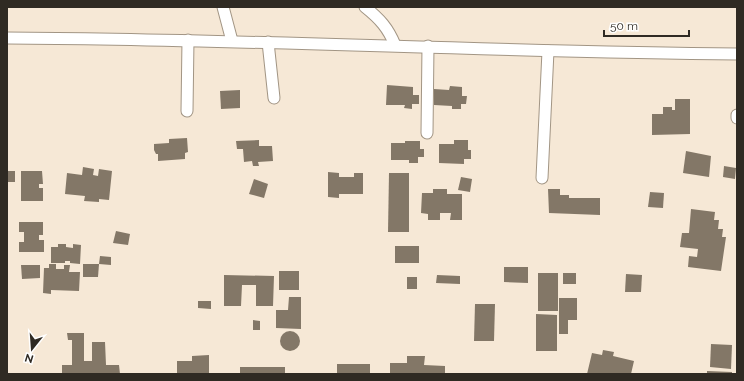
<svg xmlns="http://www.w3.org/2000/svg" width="744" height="381" viewBox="0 0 744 381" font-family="Raleway,sans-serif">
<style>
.building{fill:#837767}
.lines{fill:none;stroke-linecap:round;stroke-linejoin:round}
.minor-casing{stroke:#a29584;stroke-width:13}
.minor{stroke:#fff;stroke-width:11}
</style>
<rect width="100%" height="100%" fill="#f6e8d6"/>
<!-- building -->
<g class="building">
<polygon points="387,85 413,87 413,95 419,95 419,104 412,104 412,109 404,108 405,105 386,105"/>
<polygon points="450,86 462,87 462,96 467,96 466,104 461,104 461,109 452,109 452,106 434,105 434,89 449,90"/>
<polygon points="240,90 240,108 221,109 220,91"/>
<polygon points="675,99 690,99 690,134 652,135 652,114 663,114 663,107 672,107 672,110 675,110"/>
<polygon points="187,138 188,152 185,153 185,159 158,161 158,154 156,154 154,150 154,144 169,143 169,139"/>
<polygon points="259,140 259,146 272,146 273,161 258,162 259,166 253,166 252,161 244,162 243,149 237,149 236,141"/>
<polygon points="454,140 468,140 468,150 471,150 471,159 464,159 464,164 439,163 439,144 454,144"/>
<polygon points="405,141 420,141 420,149 424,149 424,157 418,157 418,163 409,163 409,160 391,160 391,143 405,143"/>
<polygon points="686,151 711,156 709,177 683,173"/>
<polygon points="724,166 736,168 735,179 723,177"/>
<polygon points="83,167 94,169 93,175 98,176 99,169 112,171 109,200 99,199 99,202 84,201 85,196 65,194 67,173 82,175"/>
<rect x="7" y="171" width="8" height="11"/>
<polygon points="21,171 42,171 43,184 39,184 39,188 43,188 43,201 21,201"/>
<polygon points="328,172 339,173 339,177 354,177 354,173 363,173 363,194 339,194 339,198 328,197"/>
<polygon points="389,173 409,173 409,232 388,232"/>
<polygon points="461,177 472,179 470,192 458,190"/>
<polygon points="254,179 268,184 264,198 249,194"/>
<polygon points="433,189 447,189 447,194 462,194 462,220 450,220 451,213 440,213 440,220 428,220 428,214 421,213 422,193 433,193"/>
<polygon points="548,189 560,189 560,195 569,195 569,198 600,198 600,215 549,213"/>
<polygon points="650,192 664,193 663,208 648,207"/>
<polygon points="691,209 715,212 714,220 719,220 718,229 723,229 722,237 726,237 721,271 688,267 689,256 697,257 698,249 680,247 682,233 689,233"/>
<polygon points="19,222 43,222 43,235 39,235 39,240 44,240 44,252 19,252 19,242 24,242 24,232 19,232"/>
<polygon points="116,231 130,234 128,245 113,243"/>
<polygon points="58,244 66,244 66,247 73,248 73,244 81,245 80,264 70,263 70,261 65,261 65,263 51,263 51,247 58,247"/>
<rect x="395" y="246" width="24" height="17"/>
<polygon points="100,256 111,257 111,265 99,264"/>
<polygon points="49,264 56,264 56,269 64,269 64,265 70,265 69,272 80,272 79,291 51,290 51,294 43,293 44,268 49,268"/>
<polygon points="83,264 99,264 98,277 83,277"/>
<polygon points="21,265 40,265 40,278 22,279"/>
<polygon points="504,267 528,267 528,283 504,282"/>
<rect x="279" y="271" width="20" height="19"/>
<rect x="538" y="273" width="20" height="38"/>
<rect x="563" y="273" width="13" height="11"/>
<polygon points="626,274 642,275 641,292 625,292"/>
<polygon points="224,275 274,276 273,306 256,306 256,285 242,285 241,306 224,306"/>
<polygon points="437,275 460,276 460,284 436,283"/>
<rect x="407" y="277" width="10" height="12"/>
<polygon points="289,297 301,297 301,329 276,328 276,310 288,310"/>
<polygon points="559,298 577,298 577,320 568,320 568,334 559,334"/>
<polygon points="198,301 211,301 211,309 198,308"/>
<polygon points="475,304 495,304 494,341 474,341"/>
<polygon points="536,314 557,315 557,351 536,351"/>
<polygon points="253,320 260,321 260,330 253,330"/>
<circle cx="290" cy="341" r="10"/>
<polygon points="67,333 84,333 84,361 92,361 92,342 105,342 106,365 119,365 120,374 62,374 62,365 72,365 72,340 68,340"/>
<polygon points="711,344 732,345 731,369 710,367"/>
<polygon points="603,350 614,352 613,356 634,361 631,374 587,374 592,353 602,355"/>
<polygon points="209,355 209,374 177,374 177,361 192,361 192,356"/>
<polygon points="407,356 425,356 424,365 445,366 445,374 390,374 390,363 407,363"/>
<rect x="337" y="364" width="33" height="10"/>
<rect x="240" y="367" width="45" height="7"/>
<polygon points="707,371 732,372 732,374 707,374"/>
</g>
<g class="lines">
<!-- minor casing -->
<g class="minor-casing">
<g id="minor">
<polyline points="223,7 232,41"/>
<path d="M365,7c15,12 23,21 30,38"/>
<path d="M7,38c243,1 487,14 730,16"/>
<polyline points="268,42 274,98"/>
<polyline points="187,111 188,40"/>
<polyline points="737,118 737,115"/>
<polyline points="427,133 428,46"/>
<polyline points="542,178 548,51"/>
</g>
</g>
<!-- minor -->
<use href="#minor" class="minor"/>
</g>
<!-- border -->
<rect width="744" height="381" fill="none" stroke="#2f2a23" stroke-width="16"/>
<!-- north arrow -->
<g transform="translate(32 349) rotate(197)" stroke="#ffffff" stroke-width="3" paint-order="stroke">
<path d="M0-3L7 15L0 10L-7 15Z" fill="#2f2a23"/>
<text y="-6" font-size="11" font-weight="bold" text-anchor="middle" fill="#2f2a23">N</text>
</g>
<!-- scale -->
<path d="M604 30v6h85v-6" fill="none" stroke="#2f2a23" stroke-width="2"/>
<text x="610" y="30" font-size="12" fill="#2f2a23" stroke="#ffffff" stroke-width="3" paint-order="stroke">50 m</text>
</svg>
